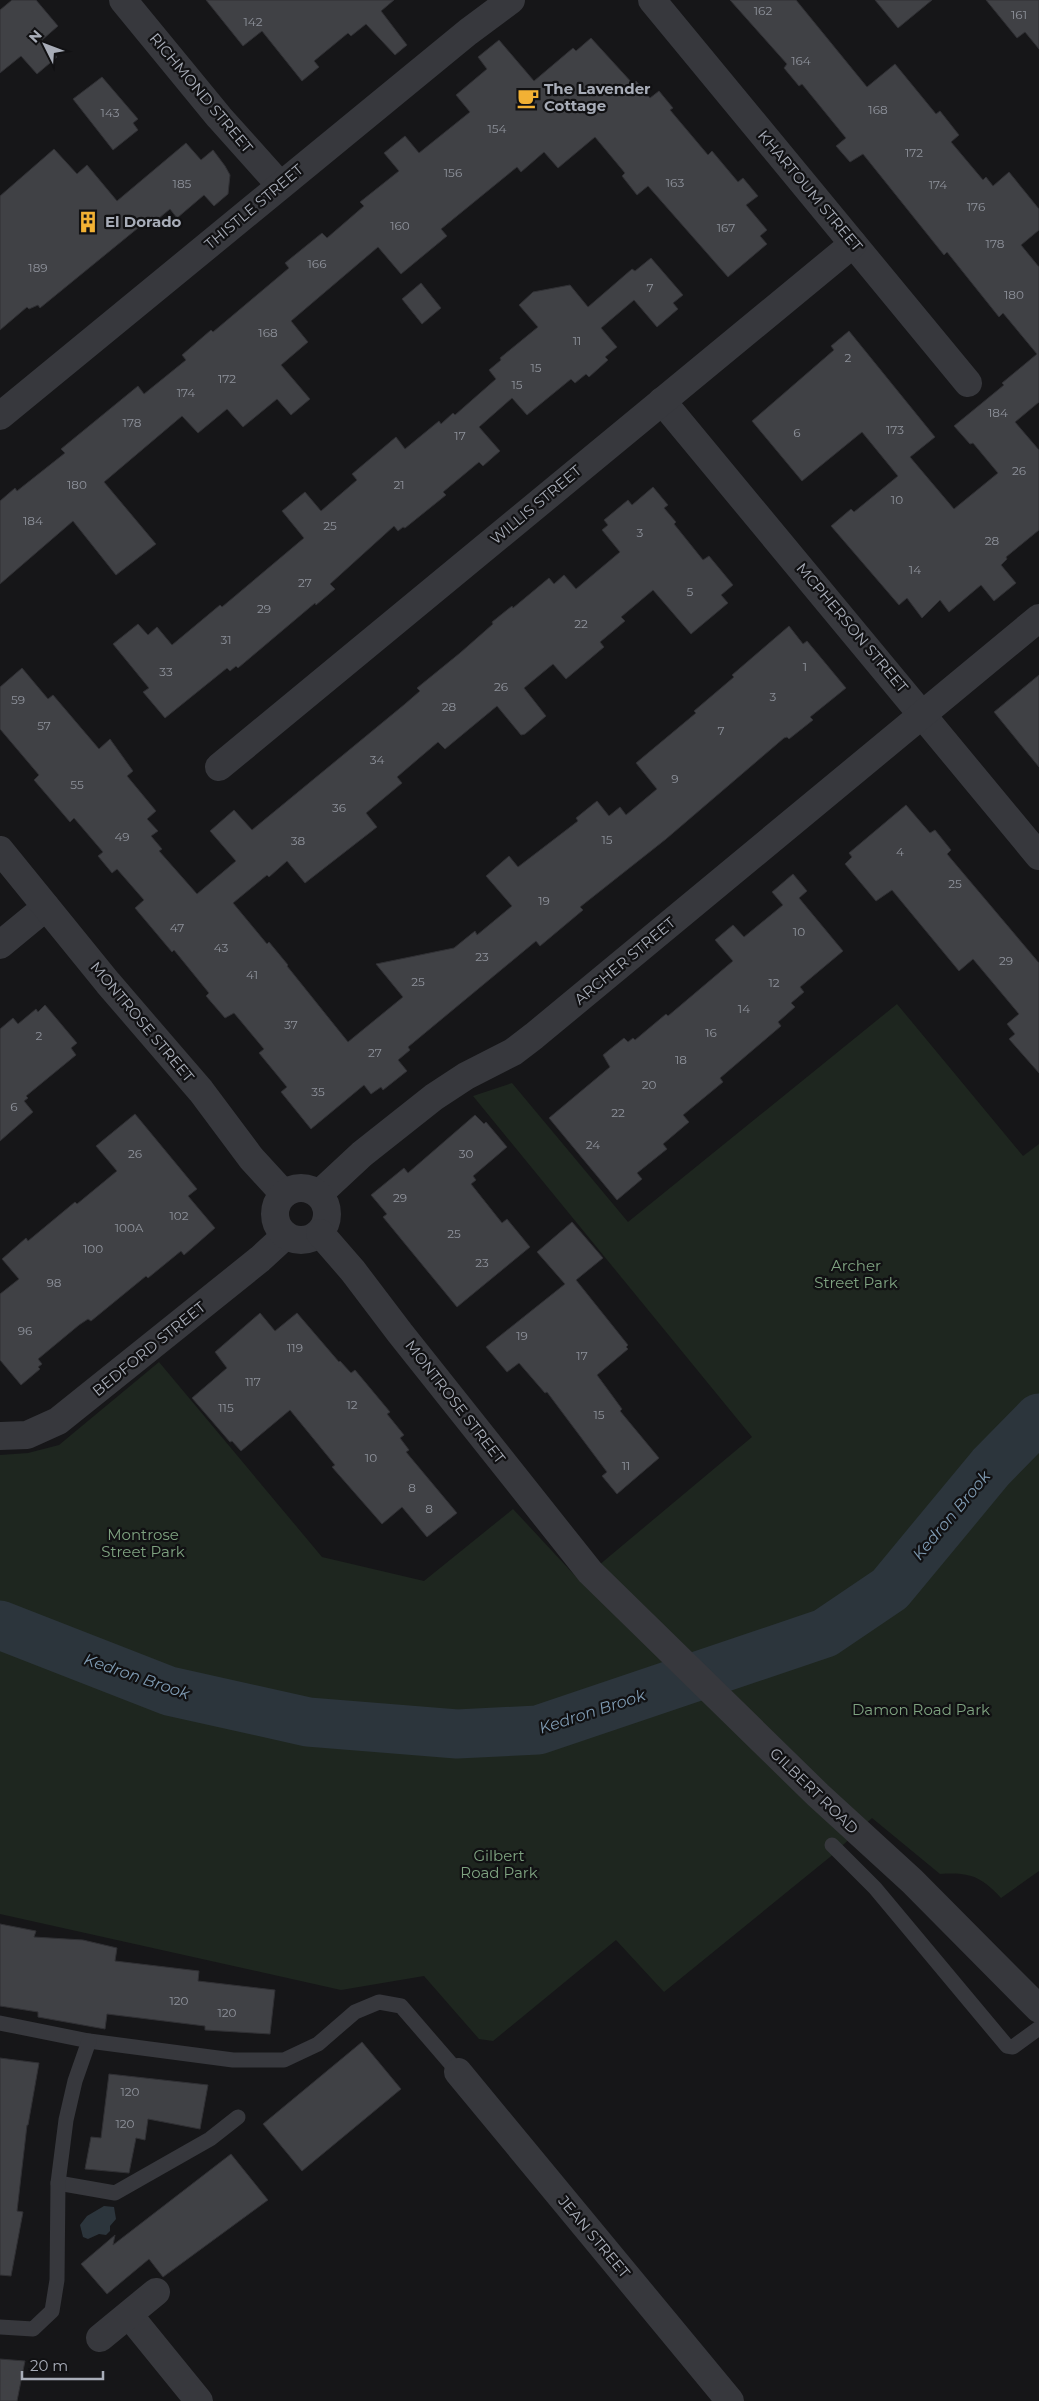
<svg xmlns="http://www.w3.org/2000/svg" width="1039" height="2401" viewBox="0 0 1039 2401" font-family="Montserrat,sans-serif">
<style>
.green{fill:#1e261f}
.water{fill:#2c353c}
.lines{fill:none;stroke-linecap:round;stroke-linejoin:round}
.river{stroke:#2c353c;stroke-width:49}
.building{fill:#404145;stroke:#303034}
.service{stroke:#37383d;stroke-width:15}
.minor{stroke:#37383d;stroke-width:28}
.tertiary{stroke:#37383d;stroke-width:28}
.labels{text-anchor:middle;stroke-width:4.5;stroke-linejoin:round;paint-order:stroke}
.number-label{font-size:12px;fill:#8e929b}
.poi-label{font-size:15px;font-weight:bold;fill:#a8adb8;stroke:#111113;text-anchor:start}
.street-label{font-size:15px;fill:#a8adb8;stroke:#111113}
.park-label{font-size:15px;fill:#7fa381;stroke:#111113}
.water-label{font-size:16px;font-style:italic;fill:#7f9bb3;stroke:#111113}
</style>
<rect width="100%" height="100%" fill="#161618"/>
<!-- green -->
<path class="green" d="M897,1004l126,152 16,-12v727l-38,27c-20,-22 -32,-26 -61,-24l-68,-56 -42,39 -166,135 -48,-52 -123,101 -14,-2 -55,-63 -83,14 -341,-76v-459l28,-2 31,-8 100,-83 163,195 102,24 89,-72 67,72 172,-144 -279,-341 39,-13 116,139z"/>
<!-- water -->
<polygon class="water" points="104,2206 114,2207 116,2219 110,2226 110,2231 106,2235 99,2234 88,2239 83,2237 80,2225 87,2216"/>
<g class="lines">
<!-- river -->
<polyline class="river" points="0,1625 169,1691 308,1722 457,1734 538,1730 825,1633 890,1589 991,1467 1039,1418"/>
</g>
<!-- building -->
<g class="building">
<polygon points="12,0 36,0 58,26 42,40 57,57 37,74 21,56 0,73 0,10"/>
<polygon points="206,0 394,0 381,11 407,45 395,55 366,24 351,36 348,33 314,61 319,67 302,81 262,31 243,46"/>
<polygon points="730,0 796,0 867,87 895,64 936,114 940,111 959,135 951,142 983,180 986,177 993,186 1009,172 1039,209 1039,230 1021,245 1039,267 1039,402 1015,422 1039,450 1039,530 1006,557 1007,559 1001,565 1016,583 994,601 981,585 949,612 940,600 922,618 907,598 899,605 831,526 851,509 854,512 898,476 862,432 802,481 752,421 834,350 831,346 849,331 935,437 910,457 954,509 998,473 973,443 970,444 954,426 1004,385 1002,383 1037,354 1003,313 999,317 947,252 944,255 863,154 850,162 836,146 846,138 802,84 799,86 784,68 787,64"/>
<polygon points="875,0 932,0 898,28"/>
<polygon points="986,0 1039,0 1039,49 1025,32 1017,38"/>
<polygon points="591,38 633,84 636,81 650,98 659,91 673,108 670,110 708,155 712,151 738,182 743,178 758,196 746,205 767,230 760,236 767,244 728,277 648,186 637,195 622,176 625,173 595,137 558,168 544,152 521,172 517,167 441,229 447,236 401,274 378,247 291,321 308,342 281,365 310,399 291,415 277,399 243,427 227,409 198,433 182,416 104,482 156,544 116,575 73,521 0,584 0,501 15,488 17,491 65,453 61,449 138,386 144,394 186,360 182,355 211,330 213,332 289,268 285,263 322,233 327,238 364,206 360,202 399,171 384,153 405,136 419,153 470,112 456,95 487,69 478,57 499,40 534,81 573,48 576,51"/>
<polygon points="102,77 138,119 133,123 138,130 113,150 73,99"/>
<polygon points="186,143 201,160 213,150 225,166 230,175 228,194 214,206 204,195 177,218 170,209 153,223 149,219 40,308 38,305 29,309 27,307 0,330 0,196 54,149 77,174 87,165 117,201"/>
<polygon points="651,258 683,295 673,303 678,309 657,327 634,300 601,328 617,347 605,357 608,360 589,377 586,374 575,383 571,379 527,415 512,398 479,427 500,451 483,466 479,462 443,492 446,495 405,528 403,527 398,531 394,526 330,584 335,589 316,605 315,603 238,668 236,666 230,671 227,668 165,718 143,692 149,688 113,644 138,624 148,635 157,627 172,645 220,605 222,607 304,538 282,511 305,492 321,511 357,480 352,474 396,437 405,449 439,421 441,424 453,413 455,415 496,379 489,370 501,360 500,358 538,327 519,305 533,292 570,285 588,307 632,269 635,271"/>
<polygon points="421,283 441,308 422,324 402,299"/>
<polygon points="653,487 668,505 664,508 676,522 674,524 703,560 709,556 733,585 721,595 728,603 691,634 653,590 621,617 625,621 600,642 604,647 566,679 553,664 524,688 546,716 525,734 521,735 497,706 445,749 438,742 397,777 402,783 366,813 377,827 305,883 287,861 269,877 267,875 233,903 267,944 269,942 288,965 287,966 348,1042 403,997 376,964 454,948 475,931 477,935 512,906 486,876 509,856 518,867 578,821 576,818 597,801 609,816 620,807 626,815 657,789 636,763 696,713 694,711 734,677 732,675 789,626 803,644 807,641 846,688 810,717 813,720 789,739 787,737 784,738 666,839 580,907 583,910 540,946 536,941 408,1047 410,1050 398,1060 407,1071 383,1090 381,1087 371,1094 364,1085 311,1129 281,1092 287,1087 259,1053 264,1049 234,1013 225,1018 206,996 209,993 174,950 172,952 135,908 144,900 117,869 112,873 98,856 103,852 74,818 70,822 34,780 39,775 0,729 0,687 22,668 48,699 53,695 99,749 110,739 133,771 127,776 156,811 147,819 158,831 151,836 162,849 159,851 197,894 236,861 210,831 234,810 252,830 405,704 420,691 417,688 460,653 493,624 492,622 512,606 513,608 549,578 554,584 564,575 576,589 620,552 602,530 608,525 604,520 628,500 632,505"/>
<polygon points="1039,675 1039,767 994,712"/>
<polygon points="906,805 930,833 935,830 951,850 947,854 1039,963 1039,1073 1009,1039 1015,1034 1007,1024 1019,1014 973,959 959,971 892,890 876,901 845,864 852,857 849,853"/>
<polygon points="793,874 807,891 799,898 843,951 800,987 804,992 791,1003 795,1007 778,1022 781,1026 720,1078 723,1082 683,1115 689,1122 663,1144 667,1149 637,1173 642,1179 617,1200 549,1118 610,1067 603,1055 624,1038 628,1042 633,1038 635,1040 666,1014 668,1016 733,961 715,940 733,925 744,937 783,905 772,892"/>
<polygon points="45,1005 77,1043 71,1048 76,1055 26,1096 28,1098 24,1101 33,1112 0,1141 0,1029 13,1018 18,1024 36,1009 38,1012"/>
<polygon points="135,1114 197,1189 188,1196 215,1228 184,1255 181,1251 148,1278 146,1276 91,1321 88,1319 79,1325 38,1359 42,1364 38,1367 40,1369 21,1385 0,1360 0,1294 19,1279 2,1259 26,1238 28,1241 75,1202 77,1204 117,1171 96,1146"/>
<polygon points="475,1115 484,1124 486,1122 507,1147 473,1176 476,1180 471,1184 502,1223 507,1219 530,1247 457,1307 383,1217 387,1214 371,1195 404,1168 408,1173"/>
<polygon points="572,1222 603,1258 576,1280 628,1345 626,1347 628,1349 597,1375 622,1409 620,1411 659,1458 617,1494 602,1476 607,1472 547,1392 545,1393 519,1363 507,1372 486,1347 565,1284 537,1252"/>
<polygon points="260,1313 275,1331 297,1313 339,1362 340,1361 351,1373 355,1370 390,1412 387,1414 404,1435 400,1438 409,1450 406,1452 457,1513 427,1537 402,1507 382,1524 332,1467 335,1465 290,1410 241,1451 232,1441 230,1442 192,1398 227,1368 215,1352"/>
<polygon points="0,1924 36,1931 34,1937 83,1940 117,1948 115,1961 199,1971 198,1981 275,1990 270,2034 205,2030 205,2026 107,2014 105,2029 38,2017 38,2012 0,2006"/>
<polygon points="362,2042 401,2089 302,2171 263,2124"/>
<polygon points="0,2058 39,2063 28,2125 27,2125 17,2211 23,2212 11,2276 0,2275"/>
<polygon points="109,2074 208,2085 200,2129 148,2119 145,2140 136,2138 129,2173 85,2169 91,2137 101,2138"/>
<polygon points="231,2154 268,2200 163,2277 149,2259 107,2294 81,2264 115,2235 113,2245"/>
<polygon points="0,2359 25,2361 17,2401 0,2401"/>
</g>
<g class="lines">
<!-- service -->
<g class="service">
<polyline points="832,1845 875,1888 1007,2046 1013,2047 1039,2028"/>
<polyline points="0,2023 89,2041 233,2060 284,2060 318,2044 355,2012 379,2002 401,2006 458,2072"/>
<polyline points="58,2183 115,2193 210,2139 238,2117"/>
<polyline points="0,2327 33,2329 52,2311 57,2280 58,2183 66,2120 75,2081 89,2041"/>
</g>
<!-- minor -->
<g class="minor">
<polyline points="652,0 968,383"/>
<polyline points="662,401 1039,856"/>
<polyline points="219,767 853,244"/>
<polyline points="0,945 46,907"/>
<polyline points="319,1194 362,1154 434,1097 466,1076 513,1052 534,1036 1039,618"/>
<polyline points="0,1436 27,1435 58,1421 260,1259 285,1236"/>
<polyline points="458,2072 730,2401"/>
<polyline points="129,2315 199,2401"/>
<polyline points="100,2338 156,2292"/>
</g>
<!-- tertiary -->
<g class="tertiary">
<polyline points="123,0 219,117 280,185"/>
<polyline points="0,416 468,32 511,0"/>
<polyline points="0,850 108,983 201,1091 251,1158 284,1194"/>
<circle cx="301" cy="1214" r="26"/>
<polyline points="320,1233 353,1271 400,1333 590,1572 818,1795 912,1881 1039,2009"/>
</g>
</g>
<!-- icons -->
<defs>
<g id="cafe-bare" transform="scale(1.725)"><path d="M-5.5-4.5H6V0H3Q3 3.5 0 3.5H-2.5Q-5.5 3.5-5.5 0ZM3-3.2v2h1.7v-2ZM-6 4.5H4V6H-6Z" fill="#f2b134" stroke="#111113" stroke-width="2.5" paint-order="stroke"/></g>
<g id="building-bare" transform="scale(1.725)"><path d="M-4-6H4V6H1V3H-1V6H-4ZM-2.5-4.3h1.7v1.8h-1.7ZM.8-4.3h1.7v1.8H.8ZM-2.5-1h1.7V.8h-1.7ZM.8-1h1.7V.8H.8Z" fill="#f2b134" stroke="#111113" stroke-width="2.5" paint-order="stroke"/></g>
</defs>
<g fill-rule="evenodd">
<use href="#cafe-bare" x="528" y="98"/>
<use href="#building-bare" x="88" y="222"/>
</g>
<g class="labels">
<!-- number labels -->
<g class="number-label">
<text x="763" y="15">162</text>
<text x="1019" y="19">161</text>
<text x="253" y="26">142</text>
<text x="801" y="65">164</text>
<text x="878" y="114">168</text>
<text x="110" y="117">143</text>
<text x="497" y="133">154</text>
<text x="914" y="157">172</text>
<text x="453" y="177">156</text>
<text x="675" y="187">163</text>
<text x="182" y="188">185</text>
<text x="938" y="189">174</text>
<text x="976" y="211">176</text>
<text x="400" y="230">160</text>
<text x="726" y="232">167</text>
<text x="995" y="248">178</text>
<text x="317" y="268">166</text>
<text x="38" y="272">189</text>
<text x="650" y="292">7</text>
<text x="1014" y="299">180</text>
<text x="268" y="337">168</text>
<text x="577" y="345">11</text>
<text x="848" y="362">2</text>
<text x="536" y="372">15</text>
<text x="227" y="383">172</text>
<text x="517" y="389">15</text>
<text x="186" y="397">174</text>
<text x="998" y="417">184</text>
<text x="132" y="427">178</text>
<text x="895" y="434">173</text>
<text x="797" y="437">6</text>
<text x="460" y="440">17</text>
<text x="1019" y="475">26</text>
<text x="77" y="489">180</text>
<text x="399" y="489">21</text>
<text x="897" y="504">10</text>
<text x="33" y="525">184</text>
<text x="330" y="530">25</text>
<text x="640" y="537">3</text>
<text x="992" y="545">28</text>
<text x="915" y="574">14</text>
<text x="305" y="587">27</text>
<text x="690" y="596">5</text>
<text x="264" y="613">29</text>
<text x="581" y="628">22</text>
<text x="226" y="644">31</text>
<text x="805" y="671">1</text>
<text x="166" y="676">33</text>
<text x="501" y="691">26</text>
<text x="773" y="701">3</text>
<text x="18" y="704">59</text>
<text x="449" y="711">28</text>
<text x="44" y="730">57</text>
<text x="721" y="735">7</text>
<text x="377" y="764">34</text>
<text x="675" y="783">9</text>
<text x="77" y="789">55</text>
<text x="339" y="812">36</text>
<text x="122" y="841">49</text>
<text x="607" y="844">15</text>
<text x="298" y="845">38</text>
<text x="900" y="856">4</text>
<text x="955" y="888">25</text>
<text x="544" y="905">19</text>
<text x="177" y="932">47</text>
<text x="799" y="936">10</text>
<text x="221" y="952">43</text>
<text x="482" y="961">23</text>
<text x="1006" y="965">29</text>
<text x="252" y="979">41</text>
<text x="418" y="986">25</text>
<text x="774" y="987">12</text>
<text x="744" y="1013">14</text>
<text x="291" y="1029">37</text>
<text x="711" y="1037">16</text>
<text x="39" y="1040">2</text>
<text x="375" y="1057">27</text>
<text x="681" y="1064">18</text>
<text x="649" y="1089">20</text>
<text x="318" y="1096">35</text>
<text x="14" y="1111">6</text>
<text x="618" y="1117">22</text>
<text x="593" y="1149">24</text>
<text x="135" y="1158">26</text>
<text x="466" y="1158">30</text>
<text x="400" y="1202">29</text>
<text x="179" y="1220">102</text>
<text x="129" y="1232">100A</text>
<text x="454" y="1238">25</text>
<text x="93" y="1253">100</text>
<text x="482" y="1267">23</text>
<text x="54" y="1287">98</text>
<text x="25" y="1335">96</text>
<text x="522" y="1340">19</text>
<text x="295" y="1352">119</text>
<text x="582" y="1360">17</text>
<text x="253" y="1386">117</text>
<text x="352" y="1409">12</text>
<text x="226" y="1412">115</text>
<text x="599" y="1419">15</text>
<text x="371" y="1462">10</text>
<text x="626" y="1470">11</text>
<text x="412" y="1492">8</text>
<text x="429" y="1513">8</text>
<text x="179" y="2005">120</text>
<text x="227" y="2017">120</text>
<text x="130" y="2096">120</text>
<text x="125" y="2128">120</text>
</g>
<!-- poi labels -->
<g class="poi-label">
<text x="544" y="94">The Lavender<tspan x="544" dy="17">Cottage</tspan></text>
<text x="105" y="227">El Dorado</text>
</g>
<!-- street labels -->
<g class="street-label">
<text transform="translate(201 93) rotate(50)" y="5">RICHMOND STREET</text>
<text transform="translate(810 191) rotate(50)" y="5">KHARTOUM STREET</text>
<text transform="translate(254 207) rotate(-40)" y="5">THISTLE STREET</text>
<text transform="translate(536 505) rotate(-40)" y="5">WILLIS STREET</text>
<text transform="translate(852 628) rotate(50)" y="5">MCPHERSON STREET</text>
<text transform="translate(625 961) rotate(-40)" y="5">ARCHER STREET</text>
<text transform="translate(142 1022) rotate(50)" y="5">MONTROSE STREET</text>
<text transform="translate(149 1349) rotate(-39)" y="5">BEDFORD STREET</text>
<text transform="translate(455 1402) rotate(52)" y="5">MONTROSE STREET</text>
<text transform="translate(814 1791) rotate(44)" y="5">GILBERT ROAD</text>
<text transform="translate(594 2237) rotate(50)" y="5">JEAN STREET</text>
</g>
<!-- park labels -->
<g class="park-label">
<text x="856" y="1271">Archer<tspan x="856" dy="17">Street Park</tspan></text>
<text x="143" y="1540">Montrose<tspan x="143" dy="17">Street Park</tspan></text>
<text x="921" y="1715">Damon Road Park</text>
<text x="499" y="1861">Gilbert<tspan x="499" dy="17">Road Park</tspan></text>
</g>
<!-- water labels -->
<g class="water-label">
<text transform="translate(951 1515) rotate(-50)" y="6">Kedron Brook</text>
<text transform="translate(137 1676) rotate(19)" y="6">Kedron Brook</text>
<text transform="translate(592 1711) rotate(-18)" y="6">Kedron Brook</text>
</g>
</g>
<!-- north arrow -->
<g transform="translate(45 45) rotate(312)" stroke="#111113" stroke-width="4" paint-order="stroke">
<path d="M0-4L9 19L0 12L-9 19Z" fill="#a8adb8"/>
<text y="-8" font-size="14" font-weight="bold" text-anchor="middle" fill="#a8adb8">N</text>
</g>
<!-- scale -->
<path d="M22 2371v8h81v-8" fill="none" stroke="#a8adb8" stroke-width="2.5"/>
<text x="30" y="2371" font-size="15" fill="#a8adb8" stroke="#111113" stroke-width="4" paint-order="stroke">20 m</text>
</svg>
